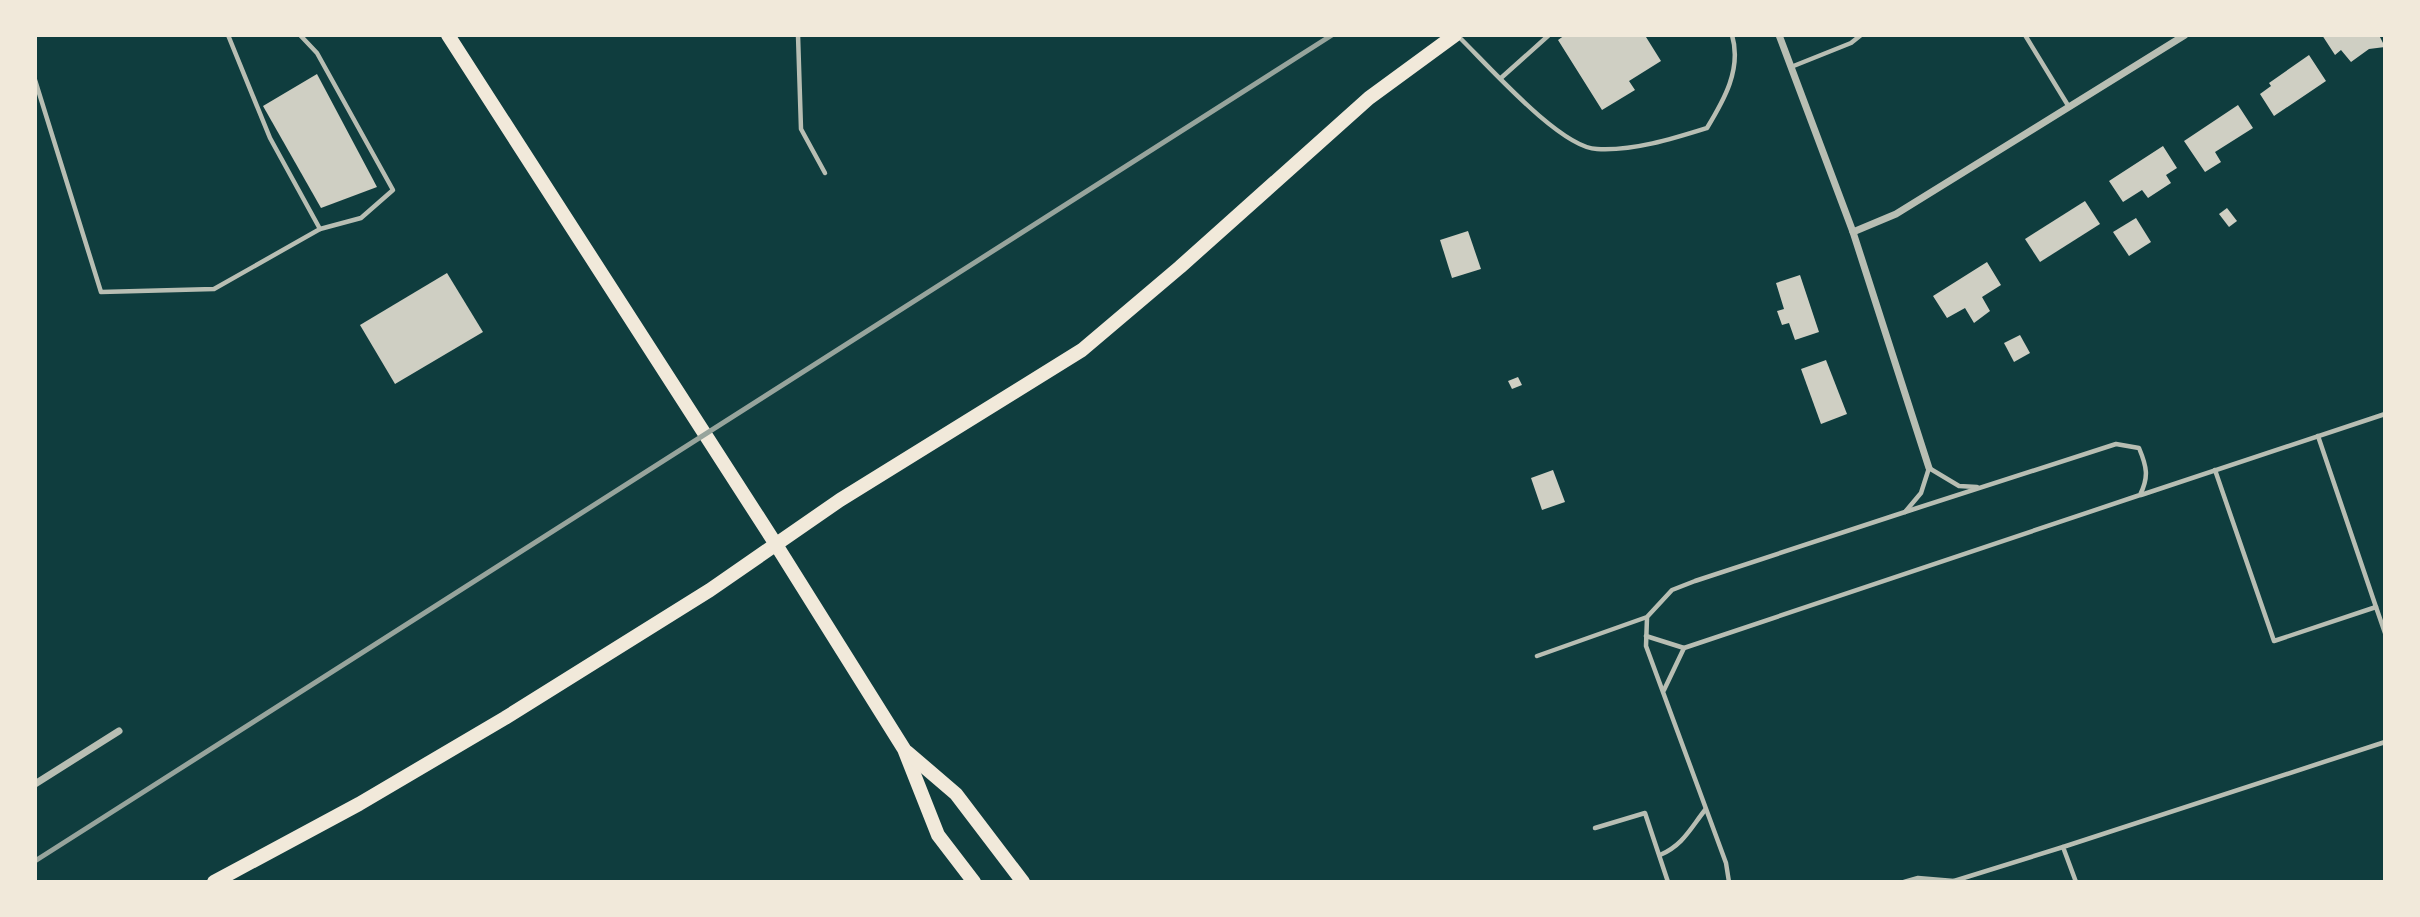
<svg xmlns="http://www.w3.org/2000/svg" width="2420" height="917" viewBox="0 0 2420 917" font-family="'Nunito Sans',sans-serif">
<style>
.building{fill:#cfcfc3}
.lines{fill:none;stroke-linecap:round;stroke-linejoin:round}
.service{stroke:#b8beb3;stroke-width:4.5}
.minor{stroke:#b8beb3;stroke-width:7}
.primary{stroke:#f1e9da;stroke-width:14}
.rail{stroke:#97a49c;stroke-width:5}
</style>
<rect width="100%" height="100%" fill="#0f3d3e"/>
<!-- building -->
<g class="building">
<polygon points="1565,35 1650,35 1646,37 1661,61 1629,81 1635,90 1602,110 1558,40"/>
<polygon points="2322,35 2379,35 2385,47 2369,49 2351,62 2341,50 2335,55"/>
<polygon points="2309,55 2326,81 2274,116 2260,94 2271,86 2269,83"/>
<polygon points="317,74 377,187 321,208 263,106"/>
<polygon points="2238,105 2253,128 2215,152 2221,162 2205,172 2184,141"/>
<polygon points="2163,146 2177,168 2166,175 2171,183 2148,198 2142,190 2123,202 2109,181"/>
<polygon points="2085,201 2100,224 2040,262 2025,239"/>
<polygon points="2227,208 2237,221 2229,227 2219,214"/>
<polygon points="2136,218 2151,242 2129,256 2113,232"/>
<polygon points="1468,231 1481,269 1452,278 1440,240"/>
<polygon points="1987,262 2001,285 1982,297 1990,311 1974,323 1965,308 1947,318 1933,296"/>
<polygon points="447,273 483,332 395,384 360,325"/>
<polygon points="1800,275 1819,332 1795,340 1789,323 1782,325 1777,311 1784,309 1776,283"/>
<polygon points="2020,335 2030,353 2014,362 2004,343"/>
<polygon points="1826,360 1847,414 1821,424 1801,369"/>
<polygon points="1518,377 1522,385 1512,389 1508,381"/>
<polygon points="1553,470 1565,502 1542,510 1531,478"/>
</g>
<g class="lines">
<!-- service -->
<g class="service">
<polyline points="300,35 317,53 393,190 361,218 320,229"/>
<polyline points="798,35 801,129 825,173"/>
<polyline points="2025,35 2069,107"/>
<path d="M1458,36c28,27 102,112 139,113 37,2 75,-10 110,-21 17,-28 35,-59 25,-93"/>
<polyline points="1791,67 1851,43 1861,35"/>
<polyline points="1501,78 1549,35"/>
<polyline points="35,80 101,292 214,289 320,229 270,138 228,35"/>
<polyline points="2215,470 2274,641 2376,607 2318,436"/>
<polyline points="2141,495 2385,414"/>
<polyline points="2376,607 2385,633"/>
<polyline points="1647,618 1646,646 1726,863 1729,882"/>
<path d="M1646,636l38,12 456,-153c9,-18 7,-28 -1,-47l-23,-4 -211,68"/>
<polyline points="1537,656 1647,617 1672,590 1695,581 1905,512 1921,493 1929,468 1959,486 1977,487"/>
<polyline points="1664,690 1684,648"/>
<polyline points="1595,828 1645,813 1668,882"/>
<path d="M1660,855c23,-10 30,-26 45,-45"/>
<polyline points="1954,881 2063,847"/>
<polyline points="1904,882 1918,878 1954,881"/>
<polyline points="2076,882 2063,847 2385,742"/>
</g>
<!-- minor -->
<g class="minor">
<polyline points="1779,35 1853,232 1929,468"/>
<polyline points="1853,232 1896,214 2185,35"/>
<polyline points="35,784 119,731"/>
</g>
<!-- primary -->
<g class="primary">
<polyline points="448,35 775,543 904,749 938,835 974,882"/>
<polyline points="907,752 956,794 1023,882"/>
<polyline points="214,882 359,804 505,718 710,590 840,500 1082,350 1180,267 1369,98 1455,35"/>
</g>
<!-- rail -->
<polyline class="rail" points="35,861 1332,35"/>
</g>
<!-- border -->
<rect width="2420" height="917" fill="none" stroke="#f1e9da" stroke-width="74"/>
</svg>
